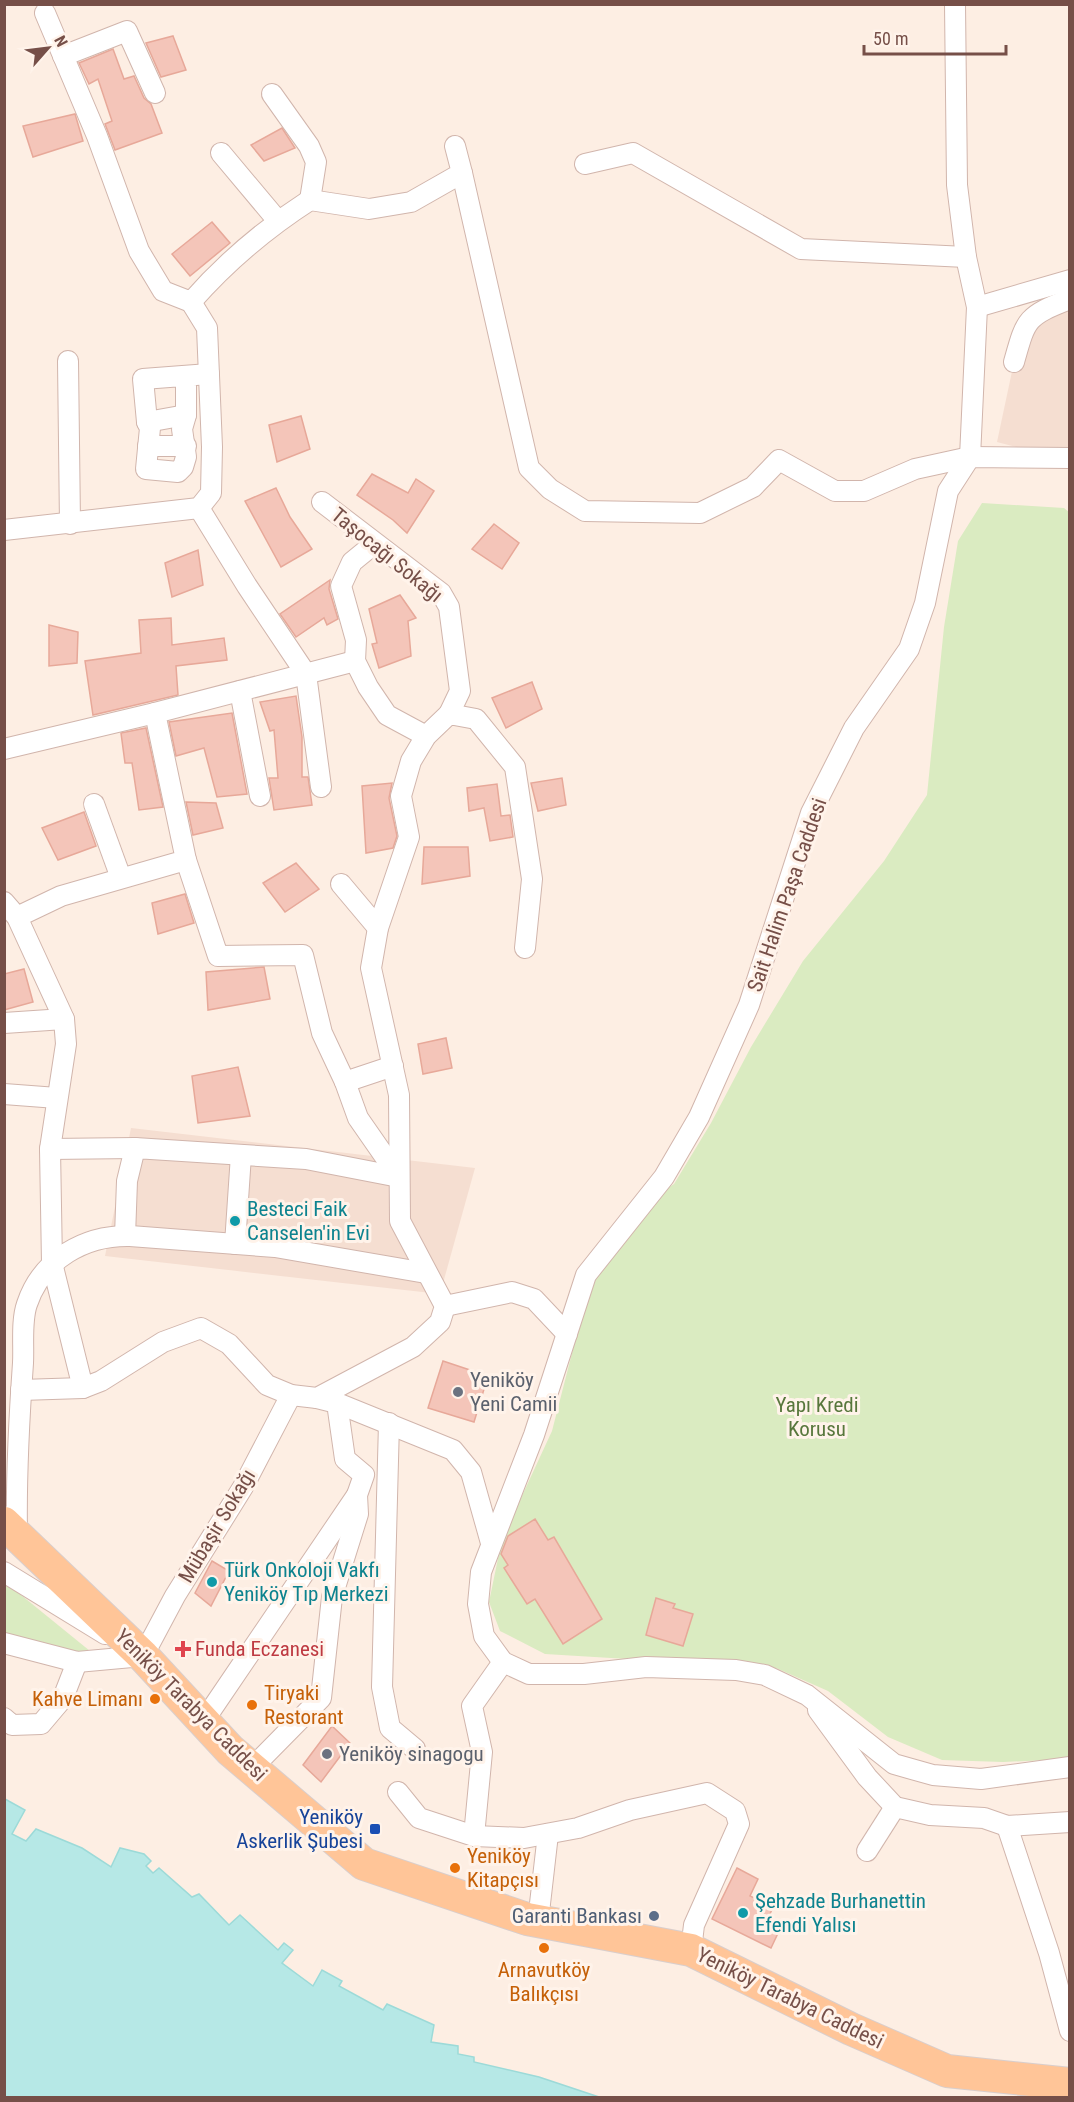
<svg xmlns="http://www.w3.org/2000/svg" width="1074" height="2102" viewBox="0 0 1074 2102" font-family="'Roboto Condensed',sans-serif">
<style>
.residential{fill:#f5ded1}
.green{fill:#daebc1}
.water{fill:#b6e8e6;stroke:#9cdad8;stroke-width:1.5}
.building{fill:#f4c5b9;stroke:#e7a899;stroke-width:1.5}
.lines{fill:none;stroke-linecap:round;stroke-linejoin:round}
.minor-casing{stroke:#d1b5ac;stroke-width:22}
.primary-casing{stroke:#d9cecc;stroke-width:34}
.minor{stroke:#fff;stroke-width:20}
.primary{stroke:#ffc598;stroke-width:32}
.culture-dot{fill:#0f9aa8;stroke:#fff3ea;stroke-width:2}
.worship-dot{fill:#6b7280;stroke:#fff3ea;stroke-width:2}
.health-dot{fill:#e0444e;stroke:#fff3ea;stroke-width:2}
.food-dot{fill:#e8710a;stroke:#fff3ea;stroke-width:2}
.transit-dot{fill:#1a4fb4;stroke:#fff3ea;stroke-width:2}
.service-dot{fill:#5c6f8a;stroke:#fff3ea;stroke-width:2}
.labels{text-anchor:middle;stroke-width:6;stroke-linejoin:round;paint-order:stroke}
.street-label{font-size:21px;fill:#764f48;stroke:#fff3ea}
.culture-label{font-size:21px;fill:#0d838f;stroke:#fff3ea;text-anchor:start}
.worship-label{font-size:21px;fill:#5b616d;stroke:#fff3ea;text-anchor:start}
.park-label{font-size:21px;fill:#58773c;stroke:#fff3ea}
.health-label{font-size:21px;fill:#be3a42;stroke:#fff3ea;text-anchor:start}
.food-label{font-size:21px;fill:#c56008;stroke:#fff3ea;text-anchor:start}
.transit-label{font-size:21px;fill:#164399;stroke:#fff3ea;text-anchor:end}
.service-label{font-size:21px;fill:#4e5e75;stroke:#fff3ea;text-anchor:end}
</style>
<rect width="100%" height="100%" fill="#fdeee3"/>
<!-- residential -->
<g class="residential">
<polygon points="1069,299 1069,461 997,442 1014,362 1025,324"/>
<polygon points="131,1128 475,1168 440,1294 105,1256"/>
</g>
<!-- green -->
<g class="green">
<polygon points="982,503 1064,508 1070,513 1069,1759 1003,1762 942,1760 888,1737 828,1691 776,1668 545,1654 500,1631 489,1602 502,1539 552,1431 589,1287 620,1219 674,1184 711,1123 751,1047 803,961 884,861 927,795 944,627 958,541"/>
<polygon points="5,1582 106,1664 5,1635"/>
</g>
<!-- water -->
<polygon class="water" points="5,1799 25,1810 12,1834 26,1841 36,1829 82,1848 111,1867 120,1848 144,1854 151,1861 146,1866 153,1873 159,1868 192,1897 199,1894 229,1925 240,1915 278,1950 284,1943 293,1950 282,1963 313,1986 322,1970 342,1981 339,1986 383,2010 387,2004 434,2025 431,2042 458,2046 458,2054 474,2057 474,2062 539,2077 599,2097 5,2097"/>
<!-- building -->
<g class="building">
<polygon points="173,36 186,70 161,77 146,43"/>
<polygon points="113,49 124,79 134,76 144,98 151,104 162,133 115,150 105,124 112,121 98,79 89,84 79,63"/>
<polygon points="75,114 83,141 33,157 23,126"/>
<polygon points="282,128 295,148 264,161 251,145"/>
<polygon points="212,222 230,243 190,276 172,254"/>
<polygon points="301,416 310,449 277,462 269,425"/>
<polygon points="372,474 408,493 416,479 434,491 407,533 393,520 357,495"/>
<polygon points="276,488 290,517 312,549 281,567 245,501"/>
<polygon points="494,524 519,543 502,569 472,549"/>
<polygon points="198,550 203,585 172,597 165,563"/>
<polygon points="330,580 329,589 338,619 327,625 324,618 296,637 280,614"/>
<polygon points="400,595 416,618 408,621 411,656 379,668 372,644 377,643 369,609"/>
<polygon points="171,618 172,645 224,638 227,660 176,666 178,695 93,715 85,661 141,653 139,620"/>
<polygon points="49,625 78,632 77,663 49,666"/>
<polygon points="532,682 542,709 506,728 492,698"/>
<polygon points="296,696 302,737 302,777 308,777 312,805 274,810 269,778 278,778 274,730 270,731 260,702"/>
<polygon points="232,713 247,794 217,797 204,748 176,756 169,722"/>
<polygon points="146,728 163,807 139,810 132,763 125,763 121,733"/>
<polygon points="562,778 566,805 538,811 531,783"/>
<polygon points="392,783 389,798 397,836 393,848 366,853 362,786"/>
<polygon points="497,784 501,816 510,815 513,837 490,841 484,808 469,811 467,788"/>
<polygon points="186,802 216,803 223,828 193,835"/>
<polygon points="84,812 96,846 58,860 42,828"/>
<polygon points="424,847 468,847 470,876 422,884"/>
<polygon points="296,863 319,889 285,912 263,883"/>
<polygon points="185,894 194,923 158,934 152,903"/>
<polygon points="264,967 270,999 208,1010 206,972"/>
<polygon points="24,969 33,1002 4,1010 4,974"/>
<polygon points="446,1038 452,1068 423,1074 418,1044"/>
<polygon points="238,1067 250,1116 198,1123 192,1076"/>
<polygon points="443,1361 488,1376 474,1422 428,1408"/>
<polygon points="535,1519 548,1540 554,1537 602,1619 563,1644 535,1599 527,1604 504,1568 508,1565 501,1554 508,1536"/>
<polygon points="212,1561 229,1571 211,1606 195,1593"/>
<polygon points="656,1598 675,1604 673,1608 693,1614 683,1646 646,1635"/>
<polygon points="332,1726 350,1743 321,1782 303,1765"/>
<polygon points="737,1868 758,1879 750,1896 773,1907 766,1923 780,1929 771,1948 712,1919"/>
</g>
<g class="lines">
<!-- minor casing -->
<g class="minor-casing">
<g id="minor">
<polyline points="955,4 957,185 966,257 977,307 970,457 948,491 925,603 909,649 854,728 811,813 749,1005 699,1117 664,1177 586,1275 534,1435 481,1572 478,1604 484,1636 503,1662 529,1674 584,1674 646,1667 736,1670 765,1675 807,1695 894,1764 933,1775 981,1779 1070,1767"/>
<path d="M45,13l52,123 42,115 24,40 28,11c35,-40 74,-73 119,-102l59,9 42,-7 51,-29 -7,-27"/>
<polyline points="63,56 127,31 155,93"/>
<polyline points="272,94 309,146 316,162 310,200"/>
<polyline points="221,153 278,221"/>
<polyline points="585,164 633,153 801,249 966,257"/>
<polyline points="462,173 529,468 550,489 585,511 700,513 753,487 779,460 835,491 864,491 915,469 970,457 1070,458"/>
<polyline points="977,307 1070,280"/>
<polyline points="68,361 70,524"/>
<path d="M1014,362c12,-43 12,-46 56,-63"/>
<polyline points="186,378 186,415 182,429 186,457 183,467 178,472 146,469 150,428 147,422 143,379 209,374"/>
<polyline points="147,422 186,415"/>
<polyline points="148,446 186,446"/>
<polyline points="322,502 441,593 449,607 460,691 449,714"/>
<polyline points="199,508 247,586 306,674 321,787"/>
<polyline points="4,530 199,508 211,493 212,447 207,328 191,302"/>
<polyline points="374,544 352,562 341,586 356,640 355,661 368,687 387,715 426,736"/>
<polyline points="240,691 260,796"/>
<polyline points="4,749 155,713"/>
<polyline points="94,804 121,878"/>
<polyline points="186,860 218,956 303,955 322,1033 345,1082 393,1066"/>
<polyline points="341,884 378,928"/>
<polyline points="4,902 17,917 64,1019 66,1044 50,1149 52,1263 83,1388 101,1381 163,1342 201,1328 229,1344 267,1385 291,1395 317,1398 413,1347 440,1322 445,1306 400,1221 399,1095 371,968 378,928 409,837 401,796 411,761 426,736 449,714 476,719 515,767 532,879 525,948"/>
<polyline points="17,917 61,896 186,860 155,713 355,661"/>
<polyline points="4,1023 64,1019"/>
<polyline points="345,1082 358,1118 399,1177"/>
<polyline points="4,1094 57,1098"/>
<polyline points="50,1149 135,1148"/>
<polyline points="125,1236 127,1181 135,1148 306,1159 399,1177"/>
<polyline points="235,1244 241,1155"/>
<polyline points="445,1306 512,1292 534,1299 567,1334"/>
<polyline points="21,1390 83,1388"/>
<polyline points="337,1403 453,1450 471,1472 491,1543"/>
<polyline points="389,1423 382,1687 390,1728 415,1749"/>
<path d="M17,1533c-1,-56 2,-113 6,-170 1,-18 -2,-42 4,-59 15,-45 58,-69 103,-68l145,11 151,26"/>
<polyline points="4,1572 105,1634"/>
<polyline points="4,1643 77,1662 143,1656"/>
<polyline points="143,1656 175,1596 243,1487 291,1395"/>
<polyline points="818,1710 867,1777 895,1807 930,1815 984,1818 1007,1826 1070,1822"/>
<polyline points="4,1718 12,1725 41,1724 63,1698 77,1662"/>
<polyline points="203,1722 357,1495"/>
<polyline points="251,1769 321,1698 332,1597 358,1514 357,1495 364,1475 345,1459 337,1403 317,1398"/>
<polyline points="398,1792 419,1818 474,1836 524,1838 578,1828 630,1810 707,1793 735,1811 739,1824 694,1925 691,1950"/>
<polyline points="1007,1826 1049,1953 1070,2031"/>
<polyline points="474,1836 482,1752 472,1706 503,1662"/>
<polyline points="867,1851 895,1807"/>
<polyline points="538,1921 548,1834"/>
</g>
</g>
<!-- primary casing -->
<g class="primary-casing">
<polyline id="primary" points="4,1523 143,1656 230,1750 364,1864 527,1919 691,1950 851,2029 947,2071 1070,2084"/>
</g>
<!-- minor -->
<use href="#minor" class="minor"/>
<!-- primary -->
<use href="#primary" class="primary"/>
</g>
<!-- markers -->
<g class="culture-dot">
<circle cx="235" cy="1221" r="6"/>
<circle cx="212" cy="1582" r="6"/>
<circle cx="743" cy="1913" r="6"/>
</g>
<g class="worship-dot">
<circle cx="458" cy="1392" r="6"/>
<circle cx="327" cy="1754" r="6"/>
</g>
<path class="health-dot" d="M180 1640h6v6h6v6h-6v6h-6v-6h-6v-6h6z"/>
<g class="food-dot">
<circle cx="155" cy="1699" r="6"/>
<circle cx="252" cy="1705" r="6"/>
<circle cx="455" cy="1868" r="6"/>
<circle cx="544" cy="1948" r="6"/>
</g>
<rect class="transit-dot" x="369" y="1823" width="12" height="12" rx="3"/>
<circle class="service-dot" cx="654" cy="1916" r="6"/>
<g class="labels">
<!-- street labels -->
<g class="street-label">
<text transform="translate(387 555) rotate(39)" y="7">Taşocağı Sokağı</text>
<text transform="translate(787 895) rotate(-71)" y="7">Sait Halim Paşa Caddesi</text>
<text transform="translate(217 1526) rotate(-59)" y="7">Mübaşir Sokağı</text>
<text transform="translate(191 1705) rotate(45)" y="7">Yeniköy Tarabya Caddesi</text>
<text transform="translate(790 1998) rotate(26)" y="7">Yeniköy Tarabya Caddesi</text>
</g>
<!-- culture labels -->
<g class="culture-label">
<text x="247" y="1216">Besteci Faik<tspan x="247" dy="24">Canselen'in Evi</tspan></text>
<text x="224" y="1577">Türk Onkoloji Vakfı<tspan x="224" dy="24">Yeniköy Tıp Merkezi</tspan></text>
<text x="755" y="1908">Şehzade Burhanettin<tspan x="755" dy="24">Efendi Yalısı</tspan></text>
</g>
<!-- worship labels -->
<g class="worship-label">
<text x="470" y="1387">Yeniköy<tspan x="470" dy="24">Yeni Camii</tspan></text>
<text x="339" y="1761">Yeniköy sinagogu</text>
</g>
<!-- park labels -->
<g class="park-label">
<text x="817" y="1412">Yapı Kredi<tspan x="817" dy="24">Korusu</tspan></text>
</g>
<!-- health labels -->
<g class="health-label">
<text x="195" y="1656">Funda Eczanesi</text>
</g>
<!-- food labels -->
<g class="food-label">
<text x="264" y="1700">Tiryaki<tspan x="264" dy="24">Restorant</tspan></text>
<text x="143" y="1706" text-anchor="end">Kahve Limanı</text>
<text x="467" y="1863">Yeniköy<tspan x="467" dy="24">Kitapçısı</tspan></text>
<text x="544" y="1977" text-anchor="middle">Arnavutköy<tspan x="544" dy="24">Balıkçısı</tspan></text>
</g>
<!-- transit labels -->
<g class="transit-label">
<text x="363" y="1824">Yeniköy<tspan x="363" dy="24">Askerlik Şubesi</tspan></text>
</g>
<!-- service labels -->
<g class="service-label">
<text x="642" y="1923">Garanti Bankası</text>
</g>
</g>
<!-- border -->
<rect width="1074" height="2102" fill="none" stroke="#764f48" stroke-width="12"/>
<!-- north arrow -->
<g transform="translate(48 48) rotate(62)" stroke="#fff3ea" stroke-width="4.5" paint-order="stroke">
<path d="M0-4.5L10 22L0 15L-10 22Z" fill="#764f48"/>
<text y="-9" font-size="16" font-weight="bold" text-anchor="middle" fill="#764f48">N</text>
</g>
<!-- scale -->
<path d="M864 45v9h142v-9" fill="none" stroke="#764f48" stroke-width="3"/>
<text x="873" y="45" font-size="18" fill="#764f48" stroke="#fff3ea" stroke-width="4.5" paint-order="stroke">50 m</text>
</svg>
